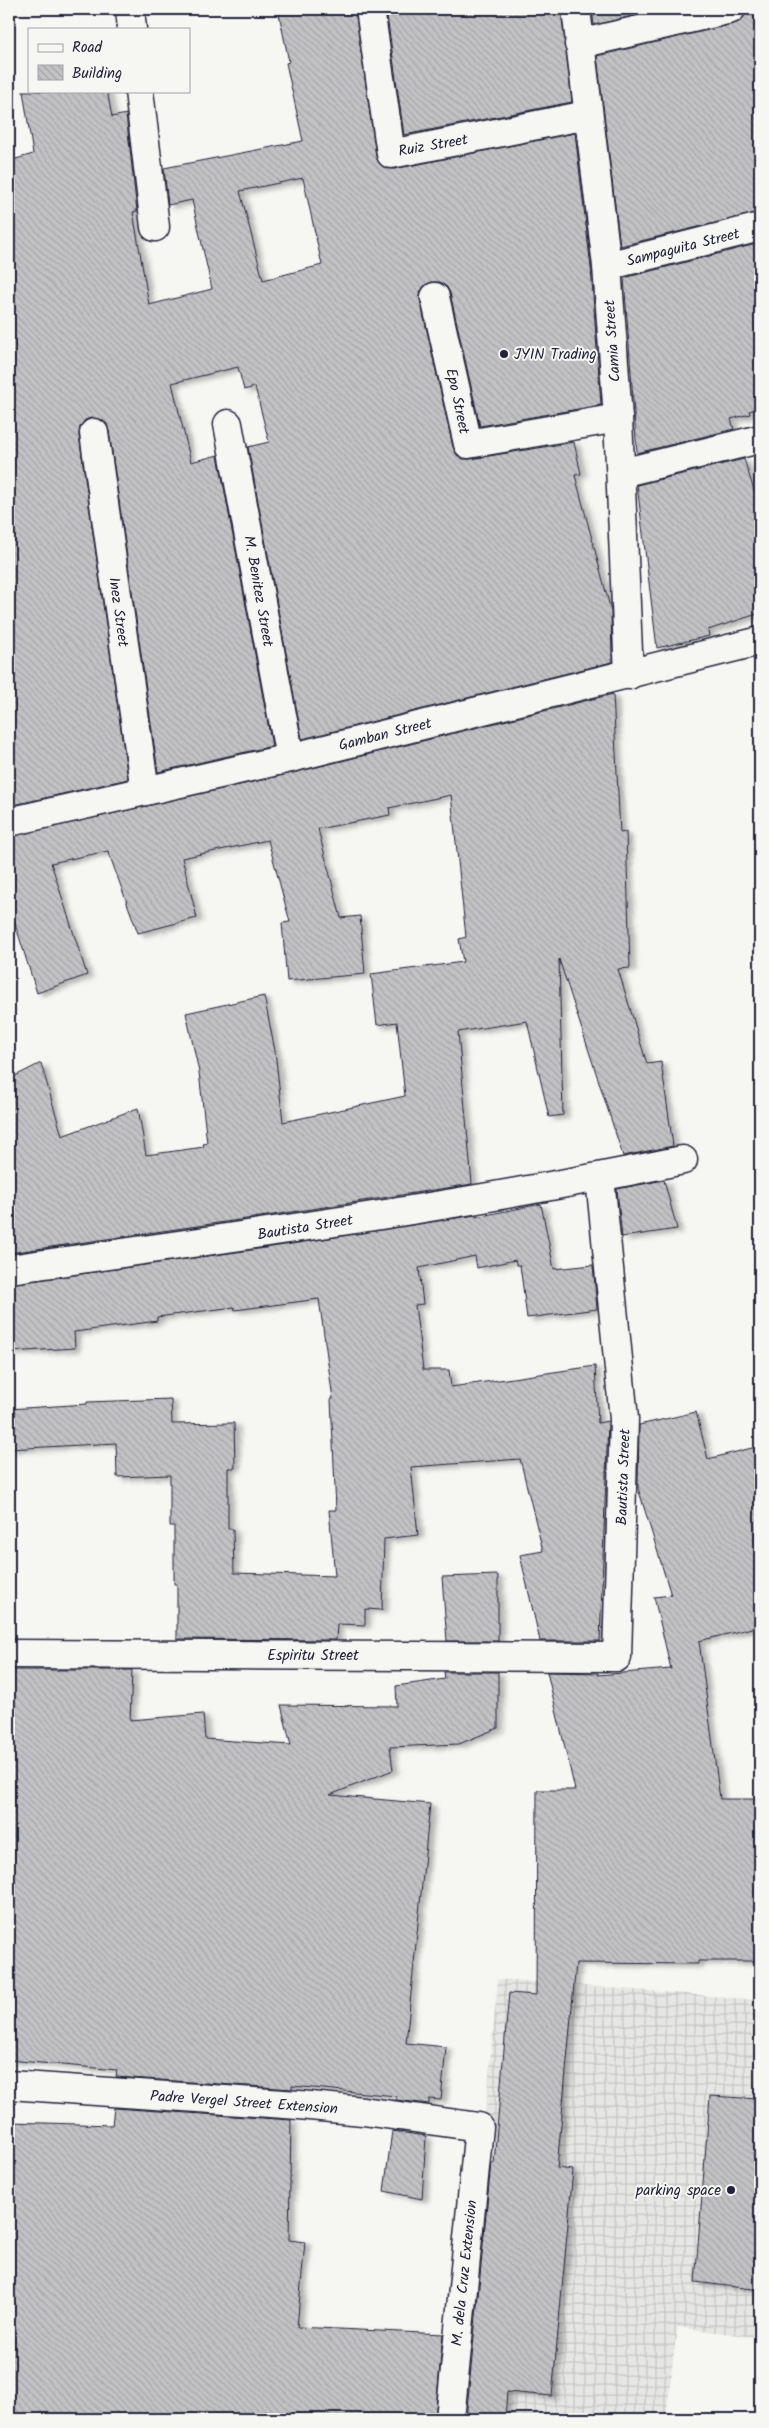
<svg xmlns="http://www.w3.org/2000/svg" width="769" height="2428" viewBox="0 0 769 2428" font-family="Kalam,sans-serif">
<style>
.industrial{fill:url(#industrial-grid)}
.building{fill:url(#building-back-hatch);stroke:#22223b;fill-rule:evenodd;filter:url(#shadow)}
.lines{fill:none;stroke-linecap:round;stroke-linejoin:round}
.minor-casing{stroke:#22223b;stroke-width:31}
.minor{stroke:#f6f6f2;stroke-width:28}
.poi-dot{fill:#22223b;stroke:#f6f6f2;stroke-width:2}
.labels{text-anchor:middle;stroke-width:4;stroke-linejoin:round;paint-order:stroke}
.street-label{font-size:15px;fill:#22223b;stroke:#f6f6f2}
.poi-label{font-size:15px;fill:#22223b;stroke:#f6f6f2;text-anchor:start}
</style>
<defs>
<pattern id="industrial-grid" width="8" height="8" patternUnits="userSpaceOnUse" patternTransform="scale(1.25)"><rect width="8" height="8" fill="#e6e6e4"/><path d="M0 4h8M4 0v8" fill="none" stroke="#c5c5c4"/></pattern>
<pattern id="building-back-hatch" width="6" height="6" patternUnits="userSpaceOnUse" patternTransform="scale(1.25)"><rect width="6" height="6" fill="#c2c2c4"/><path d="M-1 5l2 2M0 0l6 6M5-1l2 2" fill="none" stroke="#a6a6a9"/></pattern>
<filter id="shadow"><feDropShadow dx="5.5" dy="3" stdDeviation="2.5" flood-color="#0004"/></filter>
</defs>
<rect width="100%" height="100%" fill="#f6f6f2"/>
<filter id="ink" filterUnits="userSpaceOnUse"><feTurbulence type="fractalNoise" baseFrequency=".02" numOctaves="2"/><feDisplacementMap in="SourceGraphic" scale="10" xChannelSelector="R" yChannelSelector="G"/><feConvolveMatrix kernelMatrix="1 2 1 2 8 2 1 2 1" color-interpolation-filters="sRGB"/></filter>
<g filter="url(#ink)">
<!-- industrial -->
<polygon class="industrial" points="498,1979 760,2000 760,2338 677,2327 666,2419 456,2419"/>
<!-- building -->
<g class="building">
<path d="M278,9h77l21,147 3,7 6,5 9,1 181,-36 16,135 10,137 -121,21 -30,-133 -3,-6 -7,-5h-9l-6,3 -5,7v8l33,147 4,8 6,4h8l103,-17 7,32 -6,1 36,136 1,51 -310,77 -54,-292 21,-5 -14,-55 -11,3 -6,-23 -66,16 19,79 27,-7 54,291 -114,26 -49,-341 -2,-7 -7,-5 -9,-1 -6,2 -5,7 -1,8 49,344 -119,27v-645l24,-7 -10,-63h84l5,26 14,-3 11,97 -4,1 16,93 63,-16 -20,-89 -24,5 -4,-37 139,-27 -17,-78 3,-1zM303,178l19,87 -59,15 -23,-89z"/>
<polygon points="386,9 561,9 572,102 404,135"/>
<polygon points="592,9 662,9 594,25"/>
<polygon points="746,9 760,9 760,212 620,246 597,56 734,24 742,20"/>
<polygon points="760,243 760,408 749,411 750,414 731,419 734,429 637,453 624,278"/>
<polygon points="744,459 760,509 760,613 708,630 709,636 657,648 637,485"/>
<polygon points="613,694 620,833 626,832 630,968 618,969 647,1064 661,1062 673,1146 623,1156 559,959 563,1115 549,1117 527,1021 458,1032 472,1184 260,1217 9,1253 9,1079 41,1063 62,1136 138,1108 146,1155 204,1147 203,1144 207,1143 199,1072 186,1013 264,996 275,1051 283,1122 405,1096 397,1022 377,1025 371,974 463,962 459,939 466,937 451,795 389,808 390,815 318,829 341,918 360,916 365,974 287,981 282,923 290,922 268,840 182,858 197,918 138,933 108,851 51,863 87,975 37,993 9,905 9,837 293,773"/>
<polygon points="664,1180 677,1229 622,1237 617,1189"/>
<polygon points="541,1204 554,1269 593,1265 597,1309 527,1318 520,1265 517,1265 515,1260 477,1268 475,1256 419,1268 423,1304 415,1305 423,1370 449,1370 451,1387 595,1366 598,1423 608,1421 600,1641 540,1641 520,1555 543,1551 520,1459 411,1467 418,1535 384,1539 382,1610 365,1609 365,1625 337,1624 336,1640 177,1639 177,1584 174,1584 174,1526 170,1526 170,1475 117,1477 116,1443 9,1449 9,1409 87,1404 87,1402 171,1399 172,1424 234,1423 235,1468 228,1468 228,1529 233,1529 234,1573 335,1576 329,1510 336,1510 331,1399 333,1399 319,1299 235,1310 234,1307 157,1317 157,1321 74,1332 75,1348 9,1352 9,1284 265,1248 476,1215 476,1217"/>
<polygon points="696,1412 708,1459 760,1446 760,1626 699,1641 720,1799 760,1799 760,1961 698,1961 698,1964 576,1963 557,2168 573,2170 552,2396 507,2392 505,2419 466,2419 491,2163 494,2163 509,1993 536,1995 537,1790 575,1790 547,1672 598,1673 598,1675 671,1669 654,1597 671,1595 638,1488 639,1425"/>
<polygon points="498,1575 498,1641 447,1641 442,1577"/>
<polygon points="9,1670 132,1670 130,1720 203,1714 205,1739 291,1745 281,1705 397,1706 396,1686 445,1679 444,1672 498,1672 498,1728 459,1744 390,1747 393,1770 330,1795 430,1804 406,2043 446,2047 441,2100 429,2099 429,2104 396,2100 396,2096 292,2086 292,2089 116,2077 117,2070 9,2060"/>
<polygon points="710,2096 760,2099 760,2290 695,2282"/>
<polygon points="114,2108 291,2120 289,2240 305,2242 297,2327 443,2334 435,2419 9,2419 9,2122 112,2125"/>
<polygon points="392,2131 426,2136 422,2199 384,2191"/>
</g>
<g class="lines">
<!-- minor casing -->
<g class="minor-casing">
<g id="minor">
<polyline points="130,9 132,29"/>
<polyline points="370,9 391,154 587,115"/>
<polyline points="576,9 607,266 618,418 629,675"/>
<polyline points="579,44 731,9"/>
<polyline points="139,91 155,227"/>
<polyline points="607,266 760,227"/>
<polyline points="435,297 468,444 618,418"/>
<polyline points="228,424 290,758"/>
<polyline points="94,433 145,791"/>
<polyline points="621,473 760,439"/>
<polyline points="9,822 290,758 760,641"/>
<path d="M9,1269c225,-32 451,-62 674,-109"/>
<polyline points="9,1654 617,1657 624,1419 600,1178"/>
<polyline points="9,2085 299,2105 363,2111 479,2127 450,2419"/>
</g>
</g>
<!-- minor -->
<use href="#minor" class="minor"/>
</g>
</g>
<!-- markers -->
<g class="poi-dot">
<circle cx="504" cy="354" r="5"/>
<circle cx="731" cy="2190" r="5"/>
</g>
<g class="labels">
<!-- street labels -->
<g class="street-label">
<text transform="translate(433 145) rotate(-10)" y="5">Ruiz Street</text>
<text transform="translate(683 247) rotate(-14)" y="5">Sampaguita Street</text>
<text transform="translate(612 341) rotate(-94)" y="5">Camia Street</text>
<text transform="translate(458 401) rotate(78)" y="5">Epo Street</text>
<text transform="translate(259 591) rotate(80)" y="5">M. Benitez Street</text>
<text transform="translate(119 612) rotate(82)" y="5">Inez Street</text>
<text transform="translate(385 734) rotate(-14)" y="5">Gamban Street</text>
<text transform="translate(305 1227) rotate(-9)" y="5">Bautista Street</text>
<text transform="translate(623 1477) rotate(-88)" y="5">Bautista Street</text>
<text x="313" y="1660">Espiritu Street</text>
<text transform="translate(244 2102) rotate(4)" y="5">Padre Vergel Street Extension</text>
<text transform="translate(464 2273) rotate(-84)" y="5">M. dela Cruz Extension</text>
</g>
<!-- poi labels -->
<g class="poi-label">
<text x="514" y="359">JYIN Trading</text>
<text x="721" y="2195" text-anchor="end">parking space</text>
</g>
</g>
<!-- margin -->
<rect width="769" height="2428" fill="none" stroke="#f6f6f2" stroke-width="30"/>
<rect x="15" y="15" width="739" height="2398" fill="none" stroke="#22223b" stroke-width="2" filter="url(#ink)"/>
<!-- legend -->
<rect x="28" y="28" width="162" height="65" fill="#f6f6f2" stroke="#a1a1a9"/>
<rect x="38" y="44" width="25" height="8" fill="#f6f6f2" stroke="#a1a1a9"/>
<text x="72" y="52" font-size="15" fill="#22223b">Road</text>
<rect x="38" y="65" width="25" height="15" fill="url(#building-back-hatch)" stroke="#a1a1a9"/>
<text x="72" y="78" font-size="15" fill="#22223b">Building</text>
</svg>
